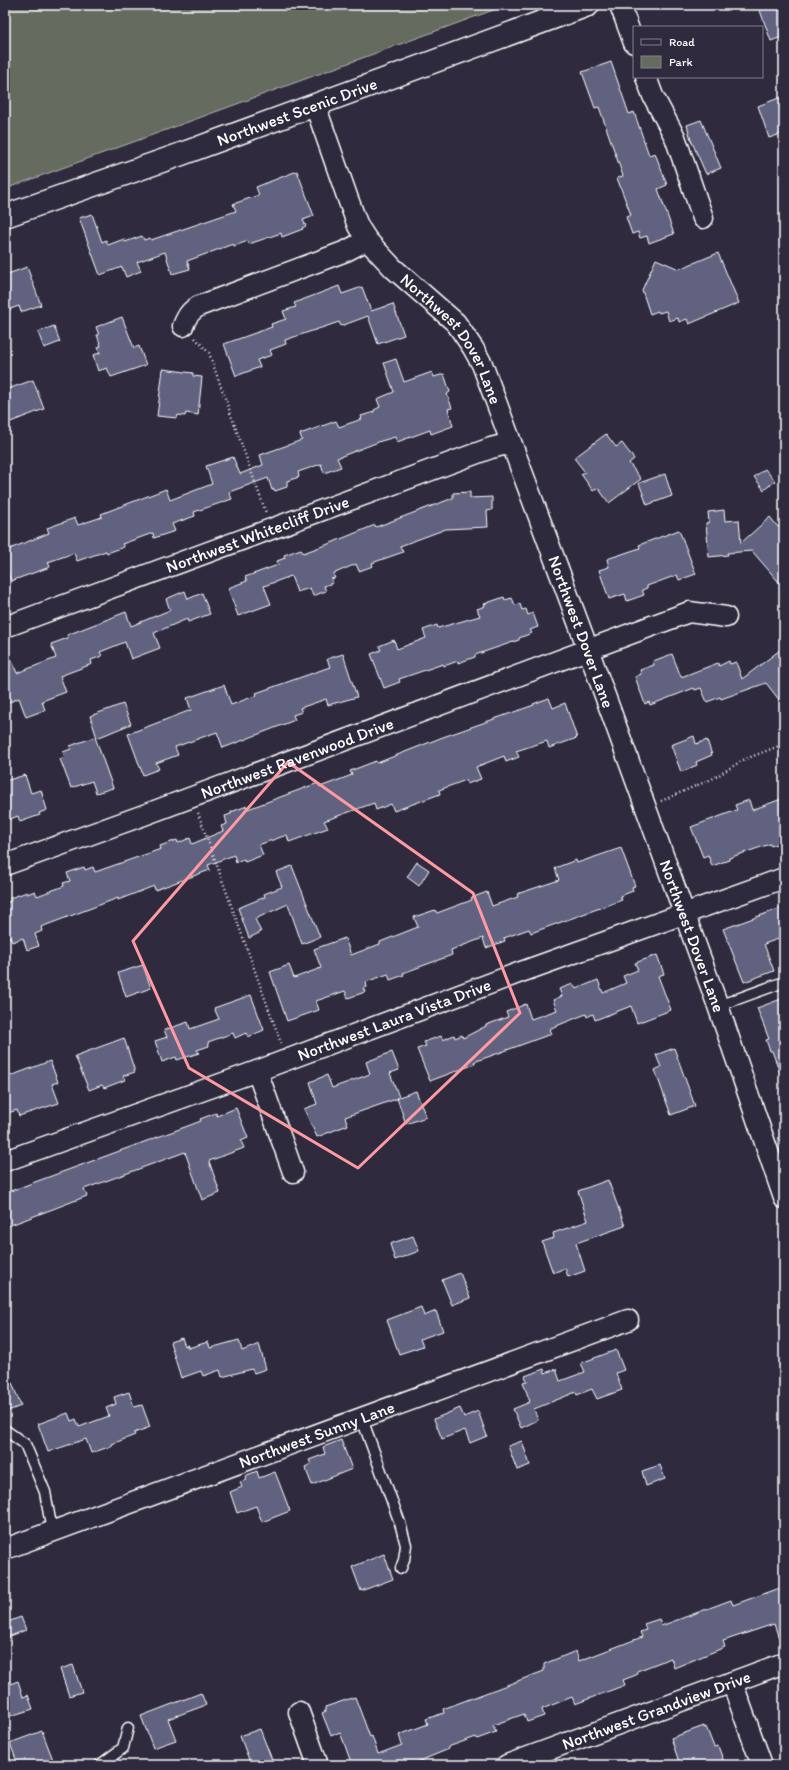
<svg xmlns="http://www.w3.org/2000/svg" width="789" height="1770" viewBox="0 0 789 1770" font-family="Itim,sans-serif">
<style>
.green{fill:#656c5f;stroke:#b2b6af}
.building{fill:#616280;stroke:#fff}
.lines{fill:none;stroke-linecap:round;stroke-linejoin:round}
.service-casing{stroke:#fff;stroke-width:13}
.minor-casing{stroke:#fff;stroke-width:23}
.secondary-casing{stroke:#fff;stroke-width:25}
.path{stroke:#fff;stroke-width:2.5;stroke-dasharray:1 3;stroke-linecap:butt}
.service{stroke:#2f2a3d;stroke-width:10}
.minor{stroke:#2f2a3d;stroke-width:20}
.secondary{stroke:#2f2a3d;stroke-width:22}
.marked{fill:none;stroke:#ff9aa2;stroke-width:3;stroke-linejoin:round}
.labels{text-anchor:middle;stroke-width:3;stroke-linejoin:round;paint-order:stroke}
.street-label{font-size:17px;fill:#fff;stroke:#2f2a3d}
</style>
<rect width="100%" height="100%" fill="#2f2a3d"/>
<filter id="ink" filterUnits="userSpaceOnUse"><feTurbulence type="fractalNoise" baseFrequency=".025" numOctaves="2"/><feDisplacementMap in="SourceGraphic" scale="8" xChannelSelector="R" yChannelSelector="G"/><feConvolveMatrix kernelMatrix="1 2 1 2 8 2 1 2 1" color-interpolation-filters="sRGB"/></filter>
<g filter="url(#ink)">
<!-- green -->
<polygon class="green" points="5,5 507,5 5,189"/>
<!-- building -->
<g class="building">
<polygon points="758,5 780,5 784,18 784,36 771,41"/>
<polygon points="611,62 629,114 634,112 649,155 655,153 667,185 658,189 674,234 649,243 647,236 640,238 638,232 632,234 626,217 631,215 617,178 623,176 599,107 595,108 582,72"/>
<polygon points="784,96 784,133 769,138 758,106"/>
<polygon points="701,120 721,168 706,174 691,140 687,125"/>
<polygon points="297,171 314,216 303,220 306,226 302,228 303,229 282,237 281,233 249,244 248,241 234,246 233,244 187,261 190,269 172,274 165,252 137,262 141,271 126,277 122,267 100,275 79,218 92,214 102,242 106,240 108,245 124,239 125,242 142,236 144,240 150,238 151,240 236,211 233,204 259,195 256,187"/>
<polygon points="718,253 739,303 689,324 687,319 679,322 678,318 669,321 666,311 659,313 658,311 650,314 642,290 656,259 679,269"/>
<polygon points="27,267 41,305 21,312 19,306 5,311 5,275"/>
<polygon points="339,286 342,294 362,287 371,311 393,304 404,335 378,344 368,316 341,326 339,322 285,340 286,344 270,350 272,355 257,360 260,367 236,376 224,344 272,327 271,324 286,319 283,311 296,307 294,303"/>
<polygon points="122,317 134,348 139,346 146,365 111,377 107,368 98,371 93,355 100,353 98,347 101,346 97,335 99,335 96,327"/>
<polygon points="54,326 60,342 44,348 38,332"/>
<polygon points="396,359 404,382 432,372 434,377 444,374 450,392 447,394 452,408 448,409 453,426 431,434 430,430 397,442 395,437 381,441 337,458 341,467 324,473 321,464 298,472 299,477 287,481 287,487 275,491 274,489 272,490 268,478 229,492 232,499 194,512 195,516 172,524 175,531 154,538 153,533 122,544 124,547 107,553 106,551 77,561 74,553 48,562 50,567 11,581 5,566 5,555 9,554 7,550 49,533 47,528 75,518 78,525 102,517 101,514 166,489 170,500 212,484 206,466 233,457 240,474 263,465 260,455 302,440 300,434 336,421 339,427 362,419 361,416 374,412 374,410 380,407 377,399 394,392 384,363"/>
<polygon points="163,369 193,373 193,376 202,377 198,415 186,413 185,416 178,415 177,418 157,416"/>
<polygon points="33,380 44,409 8,423 5,415 5,390"/>
<polygon points="606,434 616,447 622,443 634,459 629,463 641,479 609,503 598,488 593,491 581,474 585,472 574,458"/>
<polygon points="765,469 775,481 764,490 754,477"/>
<polygon points="665,474 672,496 647,505 639,483"/>
<polygon points="470,492 470,498 492,497 492,510 487,511 488,527 446,529 400,546 403,552 372,563 373,566 359,571 356,564 333,574 335,578 331,579 333,583 324,586 326,591 313,596 310,588 297,592 291,576 264,586 271,604 238,616 228,588 247,581 245,577 278,565 277,561 285,558 284,555 301,549 303,553 331,543 375,525 376,527 453,498 453,493"/>
<polygon points="724,510 725,521 739,520 741,543 770,517 778,527 784,522 784,588 752,551 727,553 728,555 709,557 706,523 709,522 708,512"/>
<polygon points="679,530 696,574 679,580 677,575 647,586 647,588 642,590 644,595 627,601 625,594 609,599 599,570 609,567 607,559 640,548 639,545"/>
<polygon points="185,591 188,599 202,593 210,614 188,622 187,619 154,633 160,648 131,659 125,642 100,652 102,656 91,660 92,664 60,676 66,692 42,701 45,710 26,717 19,698 5,704 5,645 17,673 56,658 51,644 68,638 67,635 126,612 131,626 170,610 166,599"/>
<polygon points="504,597 505,600 512,598 515,605 520,604 522,610 526,609 528,615 533,613 538,627 530,630 532,633 519,638 519,640 475,655 475,657 458,663 458,661 444,666 443,664 399,679 400,682 384,688 371,654 381,650 379,646 394,640 397,649 426,638 423,630 437,625 438,628 480,616 477,609 485,606 484,604"/>
<polygon points="784,647 784,706 766,683 721,699 720,697 707,702 701,688 695,690 694,688 650,705 649,702 645,704 635,677 641,674 640,670 654,665 653,661 672,654 681,677 718,663 719,666 729,661 730,664 736,662 742,679"/>
<polygon points="343,654 357,697 328,705 326,699 300,708 302,712 293,715 295,720 223,748 217,732 175,747 178,755 156,763 159,769 143,775 128,734 191,710 187,698 224,685 231,705 257,695 256,693 276,686 330,667 327,659"/>
<polygon points="549,698 553,708 565,703 577,738 549,748 547,741 516,751 519,757 506,762 504,756 476,767 481,779 467,784 466,780 439,790 440,794 394,811 391,804 376,810 374,803 324,821 328,828 289,842 287,835 261,844 259,845 263,855 245,862 244,859 236,862 234,855 208,865 210,870 155,890 154,886 118,900 118,898 41,927 42,931 35,934 39,946 27,950 23,938 12,942 10,937 5,939 5,903 11,901 10,898 27,892 27,894 35,891 37,896 64,886 63,883 70,881 67,873 84,867 85,870 93,867 95,872 161,849 160,846 177,840 178,843 190,838 192,844 223,831 221,826 227,824 225,816 231,814 231,812 247,806 248,809 318,783 320,787 352,775 350,771 376,761 377,763 443,737 534,705 533,704"/>
<polygon points="123,704 131,724 97,738 90,716"/>
<polygon points="694,736 696,744 707,740 712,755 696,762 697,765 681,772 671,745"/>
<polygon points="95,737 113,788 96,793 92,781 71,788 60,759 65,757 63,752 71,749 70,746"/>
<polygon points="25,775 31,793 41,790 47,810 39,813 40,815 20,822 18,816 5,821 5,781"/>
<polygon points="784,798 784,841 771,846 770,844 729,858 729,860 712,866 708,855 703,857 691,827 737,810 735,805 749,800 752,810"/>
<polygon points="621,848 635,886 632,887 633,891 620,896 622,900 531,933 529,929 504,938 505,941 486,948 483,938 451,950 452,955 403,973 404,975 390,980 388,974 366,982 367,987 363,988 365,992 348,998 345,991 316,1001 319,1010 287,1021 270,972 289,965 294,978 321,968 314,949 345,938 351,955 380,944 380,942 418,927 414,917 435,910 437,913 472,900 471,898 487,892 492,906 518,897 517,894 559,880 555,868 576,860 577,863"/>
<polygon points="417,862 429,870 419,886 407,877"/>
<polygon points="292,866 320,937 302,944 288,904 255,919 261,932 249,938 238,908 265,897 264,894 282,887 276,872"/>
<polygon points="784,907 784,937 764,944 774,971 744,982 723,929"/>
<polygon points="657,955 664,974 658,976 671,1010 637,1023 631,1006 595,1020 593,1014 587,1017 586,1014 549,1029 551,1034 474,1062 475,1064 430,1081 417,1049 426,1046 424,1042 441,1036 443,1040 454,1035 455,1038 462,1035 463,1038 486,1026 486,1025 508,1017 506,1012 526,1004 531,1019 557,1010 553,1000 562,996 559,989 573,984 576,989 598,980 603,993 626,983 623,976 638,970 635,963"/>
<polygon points="143,965 151,988 126,997 118,973"/>
<polygon points="251,995 264,1030 248,1037 246,1033 235,1038 233,1033 208,1042 209,1046 197,1050 199,1053 177,1060 176,1057 162,1062 155,1041 167,1037 164,1030 188,1022 190,1029 219,1019 214,1008"/>
<polygon points="784,998 784,1079 783,1080 772,1051 770,1051 766,1040 769,1039 757,1008"/>
<polygon points="124,1038 135,1072 123,1076 125,1080 104,1088 102,1085 89,1090 75,1056"/>
<polygon points="674,1048 695,1106 671,1115 655,1070 661,1067 656,1055"/>
<polygon points="392,1052 399,1070 390,1073 399,1097 416,1091 426,1117 406,1124 397,1098 399,1098 345,1117 348,1125 317,1137 304,1109 317,1104 310,1082 327,1075 332,1088 370,1074 366,1062"/>
<polygon points="50,1061 58,1082 52,1084 59,1103 19,1116 17,1110 5,1114 5,1078"/>
<polygon points="236,1108 248,1138 241,1141 244,1148 209,1161 220,1193 202,1200 185,1152 84,1189 87,1196 8,1226 5,1217 5,1193 185,1127 201,1121 200,1119 216,1113 217,1116"/>
<polygon points="608,1180 625,1226 576,1243 585,1271 568,1277 565,1268 553,1273 542,1242 554,1238 553,1233 588,1221 578,1191"/>
<polygon points="413,1236 419,1251 395,1260 390,1244"/>
<polygon points="460,1273 470,1298 452,1305 442,1280"/>
<polygon points="421,1307 424,1316 436,1311 443,1331 420,1339 423,1346 399,1354 387,1320"/>
<polygon points="182,1338 185,1346 188,1345 188,1348 208,1342 210,1348 239,1340 242,1351 259,1344 266,1369 254,1373 252,1369 222,1377 220,1370 203,1376 201,1371 181,1378 170,1342"/>
<polygon points="616,1350 624,1370 616,1373 622,1390 597,1399 592,1389 577,1395 576,1392 534,1409 538,1420 521,1428 513,1409 530,1402 523,1382 527,1381 525,1376 544,1369 545,1373 556,1369 560,1381 585,1372 581,1363"/>
<polygon points="5,1367 6,1367 21,1406 5,1412"/>
<polygon points="129,1392 134,1407 142,1405 150,1427 134,1433 135,1435 112,1444 112,1446 91,1453 86,1439 48,1452 38,1424 68,1413 71,1421 76,1419 79,1427 109,1416 106,1408 116,1404 114,1397"/>
<polygon points="460,1408 464,1417 478,1411 487,1436 470,1443 465,1430 442,1439 434,1419"/>
<polygon points="341,1440 352,1469 312,1485 305,1467 311,1464 309,1460 325,1454 323,1447"/>
<polygon points="522,1441 530,1465 517,1470 508,1446"/>
<polygon points="660,1465 665,1479 646,1486 642,1471"/>
<polygon points="257,1471 259,1478 275,1472 290,1511 262,1522 256,1506 237,1513 230,1492 242,1487 240,1482 246,1480 245,1476"/>
<polygon points="384,1554 393,1579 361,1591 352,1567"/>
<polygon points="780,1588 784,1599 784,1647 782,1647 774,1624 723,1641 725,1647 674,1668 671,1658 637,1671 636,1675 623,1680 625,1685 575,1704 572,1697 542,1709 544,1716 527,1722 524,1714 493,1725 496,1732 477,1739 476,1737 448,1747 449,1749 410,1765 352,1765 340,1732 331,1736 322,1713 326,1711 325,1707 355,1697 370,1737 372,1736 378,1754 402,1745 399,1735 428,1724 426,1719 444,1713 443,1709 544,1671 544,1664 576,1651 579,1661 642,1637 640,1632 646,1630 644,1624 659,1619 661,1626 731,1600 733,1605"/>
<polygon points="21,1617 26,1630 5,1638 5,1623"/>
<polygon points="73,1665 82,1692 69,1696 60,1669"/>
<polygon points="18,1681 23,1697 28,1695 33,1709 10,1716 5,1701 5,1686"/>
<polygon points="201,1693 206,1705 168,1719 176,1740 153,1748 141,1716"/>
<polygon points="704,1726 704,1728 706,1727 714,1747 718,1746 725,1765 680,1765 671,1738"/>
<polygon points="260,1729 274,1765 251,1765 240,1736"/>
<polygon points="42,1731 55,1765 18,1765 10,1743"/>
</g>
<g class="lines">
<!-- service casing -->
<g class="service-casing">
<g id="service">
<polyline points="718,1006 784,982"/>
<polyline points="362,1419 400,1523 406,1545 404,1560 401,1568"/>
<polyline points="5,1430 25,1444 45,1492 52,1531"/>
<polyline points="100,1765 123,1748 128,1728"/>
</g>
</g>
<!-- minor casing -->
<g class="minor-casing">
<g id="minor">
<polyline points="620,5 634,43"/>
<polyline points="646,77 653,96 675,137 703,218"/>
<path id="s1" d="M315,105l33,94 10,27 9,14 26,28 63,55 17,25 9,16 106,285 130,357 66,192"/>
<path d="M183,326c4,-10 7,-15 16,-20l147,-55 21,-11"/>
<path id="s2" d="M5,627l486,-179 20,-5"/>
<path id="s3" d="M5,865l139,-50 545,-203 37,5"/>
<polyline points="257,1071 293,1172"/>
<path id="s4" d="M5,1161l252,-90 264,-99 263,-94"/>
<path id="s5" d="M5,1549l623,-229"/>
<polyline points="732,1682 762,1765"/>
<polyline points="299,1712 318,1765"/>
<path id="s6" d="M507,1765l277,-102"/>
</g>
</g>
<!-- secondary casing -->
<g class="secondary-casing">
<g id="secondary">
<path id="s7" d="M5,216l171,-60 412,-151"/>
</g>
</g>
<!-- path -->
<g class="path">
<polyline points="195,338 209,353 266,513"/>
<polyline points="661,801 714,778 743,760 784,744"/>
<polyline points="198,813 281,1043"/>
</g>
<!-- service -->
<use href="#service" class="service"/>
<!-- minor -->
<use href="#minor" class="minor"/>
<!-- secondary -->
<use href="#secondary" class="secondary"/>
</g>
</g>
<!-- marked area -->
<path class="marked" d="M288,762l185,131 47,120 -162,155 -169,-100 -56,-127z"/>
<g class="labels">
<!-- street labels -->
<g class="street-label">
<text dy="6" stroke="none"><textPath href="#s7" startOffset="310">Northwest Scenic Drive</textPath></text>
<text dy="6" stroke="none"><textPath href="#s1" startOffset="277">Northwest Dover Lane</textPath></text>
<text dy="6" stroke="none"><textPath href="#s2" startOffset="269">Northwest Whitecliff Drive</textPath></text>
<text dy="6" stroke="none"><textPath href="#s1" startOffset="601">Northwest Dover Lane</textPath></text>
<text dy="6" stroke="none"><textPath href="#s3" startOffset="311">Northwest Ravenwood Drive</textPath></text>
<text dy="6" stroke="none"><textPath href="#s1" startOffset="925">Northwest Dover Lane</textPath></text>
<text dy="6" stroke="none"><textPath href="#s4" startOffset="414">Northwest Laura Vista Drive</textPath></text>
<text dy="6" stroke="none"><textPath href="#s5" startOffset="332">Northwest Sunny Lane</textPath></text>
<text dy="6" stroke="none"><textPath href="#s6" startOffset="159">Northwest Grandview Drive</textPath></text>
</g>
</g>
<!-- margin -->
<rect width="789" height="1770" fill="none" stroke="#2f2a3d" stroke-width="20"/>
<rect x="10" y="10" width="769" height="1750" fill="none" stroke="#fff" stroke-width="1.5" filter="url(#ink)"/>
<!-- legend -->
<rect x="633" y="26" width="130" height="52" fill="#2f2a3d" stroke="#827f8b"/>
<rect x="641" y="39" width="20" height="6" fill="#2f2a3d" stroke="#827f8b"/>
<text x="669" y="46" font-size="12" fill="#ffffff">Road</text>
<rect x="641" y="56" width="20" height="12" fill="#656c5f" stroke="#827f8b"/>
<text x="669" y="66" font-size="12" fill="#ffffff">Park</text>
</svg>
